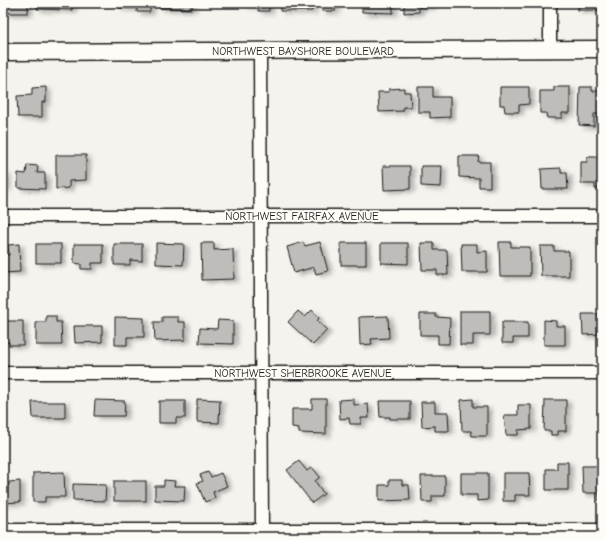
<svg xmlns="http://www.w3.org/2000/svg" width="605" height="540" viewBox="0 0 605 540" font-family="'Comic Neue',sans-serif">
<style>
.building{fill:#bebdba;stroke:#1c1c1c;filter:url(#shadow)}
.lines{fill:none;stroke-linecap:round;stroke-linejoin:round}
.minor-casing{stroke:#1c1c1c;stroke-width:15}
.major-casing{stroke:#1c1c1c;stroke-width:19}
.minor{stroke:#fdfcf7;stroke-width:12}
.major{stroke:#fdfcf7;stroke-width:16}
.labels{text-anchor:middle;stroke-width:3.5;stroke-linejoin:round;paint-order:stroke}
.street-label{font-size:11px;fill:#1c1c1c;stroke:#fdfcf7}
</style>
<defs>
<filter id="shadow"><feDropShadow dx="4.5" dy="2.5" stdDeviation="2" flood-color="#0004"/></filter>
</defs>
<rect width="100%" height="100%" fill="#f4f3ee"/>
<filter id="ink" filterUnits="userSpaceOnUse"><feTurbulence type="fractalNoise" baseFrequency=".025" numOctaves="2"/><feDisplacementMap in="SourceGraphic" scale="8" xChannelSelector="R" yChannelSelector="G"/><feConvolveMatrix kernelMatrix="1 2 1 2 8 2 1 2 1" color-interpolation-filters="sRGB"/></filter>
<g filter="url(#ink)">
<!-- building -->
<g class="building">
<rect x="3" y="3" width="25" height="10"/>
<polygon points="37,3 72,3 72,10 37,9"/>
<polygon points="119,3 150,3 150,12 137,12 137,8 119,8"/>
<polygon points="159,3 192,3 192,9 159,8"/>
<polygon points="243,3 269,3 269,11 258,11 258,6 243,5"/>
<polygon points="281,3 312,3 312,11 280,11"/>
<rect x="322" y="3" width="13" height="8"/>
<polygon points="362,3 393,3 393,13 362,12"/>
<polygon points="404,3 432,3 432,6 419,7 419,12 404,13"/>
<rect x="578" y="3" width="24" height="7"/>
<polygon points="46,87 46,102 42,102 42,117 18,117 17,96 32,95 32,88"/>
<polygon points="418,87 433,87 433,97 450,97 450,117 430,118 430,112 418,112"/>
<polygon points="500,87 529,87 529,104 519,105 519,112 505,112 504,105 500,105"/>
<polygon points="554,87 570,87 570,113 562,113 562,118 547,118 546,113 540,113 540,91 554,91"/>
<polygon points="580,87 592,87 592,91 602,91 602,114 594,114 594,126 579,125"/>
<polygon points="404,88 404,92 410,92 411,107 403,107 403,111 379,112 378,92 389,92 389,89"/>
<polygon points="56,155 86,155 86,180 69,181 69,188 56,189"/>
<polygon points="459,156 479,156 478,162 490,162 490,187 479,187 479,178 459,177"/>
<polygon points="587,157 600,157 600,162 602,162 602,189 595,189 595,184 581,184 581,162 587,162"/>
<polygon points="27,165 38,166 37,173 45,173 45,189 18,188 18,173 26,174"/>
<polygon points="383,166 410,166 410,189 384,190"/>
<polygon points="421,166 442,166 441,187 421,186"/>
<polygon points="561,168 561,173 567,173 568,189 542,189 541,169"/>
<rect x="3" y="173" width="3" height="15"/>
<polygon points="303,242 305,246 320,242 328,271 316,274 314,267 294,273 287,247"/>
<polygon points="499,242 511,242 511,247 530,247 530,276 500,276"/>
<polygon points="156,243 184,244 183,265 156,264"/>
<polygon points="201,243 214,243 214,250 233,249 234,279 202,280"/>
<rect x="341" y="243" width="25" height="22"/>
<polygon points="381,243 408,243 408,264 381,263"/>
<polygon points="421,243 434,243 434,250 447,250 448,275 437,275 437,270 422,270"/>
<polygon points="599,243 602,243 602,268 600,268"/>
<polygon points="19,244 20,272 3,273 3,255 9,255 8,245"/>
<rect x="36" y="244" width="25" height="19"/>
<polygon points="74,244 103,244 103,263 92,263 92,269 81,269 81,264 74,263"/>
<polygon points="114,244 142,244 142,261 130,260 130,265 114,265"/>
<polygon points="461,244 477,244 477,252 487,251 487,272 462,272"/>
<polygon points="540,246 554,246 554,251 569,251 569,276 541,276"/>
<polygon points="312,310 319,318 317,321 327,330 313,345 288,322 298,311 305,317"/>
<polygon points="460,311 490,311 490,335 473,335 473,345 460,345"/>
<polygon points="420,314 436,314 436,317 450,318 449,344 438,344 438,335 420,335"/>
<polygon points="582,314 599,314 599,319 602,319 602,344 599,344 599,334 583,335"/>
<polygon points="46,316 56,316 56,322 61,322 62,345 36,345 36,322 46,322"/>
<polygon points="388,316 389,338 371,339 372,344 360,345 359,317"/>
<polygon points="115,317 144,318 144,337 127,337 127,345 115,345"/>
<polygon points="162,317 178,317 178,322 185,322 185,340 155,341 154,322 162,322"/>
<polygon points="218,320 233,321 233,344 199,343 200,328 217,329"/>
<polygon points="544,320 556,321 556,326 565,326 565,345 544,345"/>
<polygon points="3,321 23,321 23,345 9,345 9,342 3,342"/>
<polygon points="502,322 528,322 528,338 513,338 513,343 502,343"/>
<polygon points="74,326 102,326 102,342 75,343"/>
<polygon points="197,399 220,400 219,423 197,422"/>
<polygon points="312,399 326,399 326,434 299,433 299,428 292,427 292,409 312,409"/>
<polygon points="354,399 354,405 368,404 369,418 361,418 361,424 350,424 349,418 340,419 339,400"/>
<polygon points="473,399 473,407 487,407 487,436 472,436 471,431 462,431 461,400"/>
<polygon points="95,400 125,401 124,416 94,416"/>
<polygon points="545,400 566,400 566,431 558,431 558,435 551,435 551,431 544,431"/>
<polygon points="159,401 185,401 185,418 176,418 176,423 159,423"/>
<polygon points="379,401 410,401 410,419 390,419 390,417 380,417"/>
<polygon points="32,402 65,402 65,418 33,418"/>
<polygon points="421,402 435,402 435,412 448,412 449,431 435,431 435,426 422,427"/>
<polygon points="518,405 531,405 531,429 518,430 518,435 506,435 504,415 518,415"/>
<polygon points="299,461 307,471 312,467 320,477 315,481 324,494 312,503 287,470"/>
<polygon points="557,462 568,462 568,490 546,490 546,469 557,469"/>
<polygon points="582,466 600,466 600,469 602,469 602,501 599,501 599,493 583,493"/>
<polygon points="64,472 65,497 45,497 45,502 33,502 33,473"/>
<polygon points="208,472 211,477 221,473 227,486 213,492 215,498 205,502 197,483 203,481 200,475"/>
<polygon points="461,473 488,473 488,500 477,501 477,495 461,495"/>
<polygon points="503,473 529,473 530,495 515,495 515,501 503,501"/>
<polygon points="421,476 445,476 445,496 432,496 432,502 422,502"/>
<polygon points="164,480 175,481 174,486 185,486 184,501 155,500 155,486 164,486"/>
<polygon points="389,480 402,480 402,485 409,485 410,500 379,501 379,485 389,485"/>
<polygon points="20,481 20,502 3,503 3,485 9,485 9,482"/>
<rect x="114" y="481" width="32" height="20"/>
<polygon points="73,484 106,485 105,501 73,500"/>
</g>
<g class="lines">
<!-- minor casing -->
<g class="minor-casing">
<g id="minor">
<polyline points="550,3 550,49"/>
<polyline points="260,51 262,537"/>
<polyline points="3,216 602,216"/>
<polyline points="3,373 602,373"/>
<polyline points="3,530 602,530"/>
</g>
</g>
<!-- major casing -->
<g class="major-casing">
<polyline id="major" points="3,52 602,49"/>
</g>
<!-- minor -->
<use href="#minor" class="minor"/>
<!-- major -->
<use href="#major" class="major"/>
</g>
</g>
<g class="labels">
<!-- street labels -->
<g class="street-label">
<text x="303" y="55">NORTHWEST BAYSHORE BOULEVARD</text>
<text x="302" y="220">NORTHWEST FAIRFAX AVENUE</text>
<text x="303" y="377">NORTHWEST SHERBROOKE AVENUE</text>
</g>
</g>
<!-- margin -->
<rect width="605" height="540" fill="none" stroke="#fdfcf7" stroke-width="16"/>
<rect x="8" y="8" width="589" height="524" fill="none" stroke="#1c1c1c" stroke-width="1.5" filter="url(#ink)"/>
</svg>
